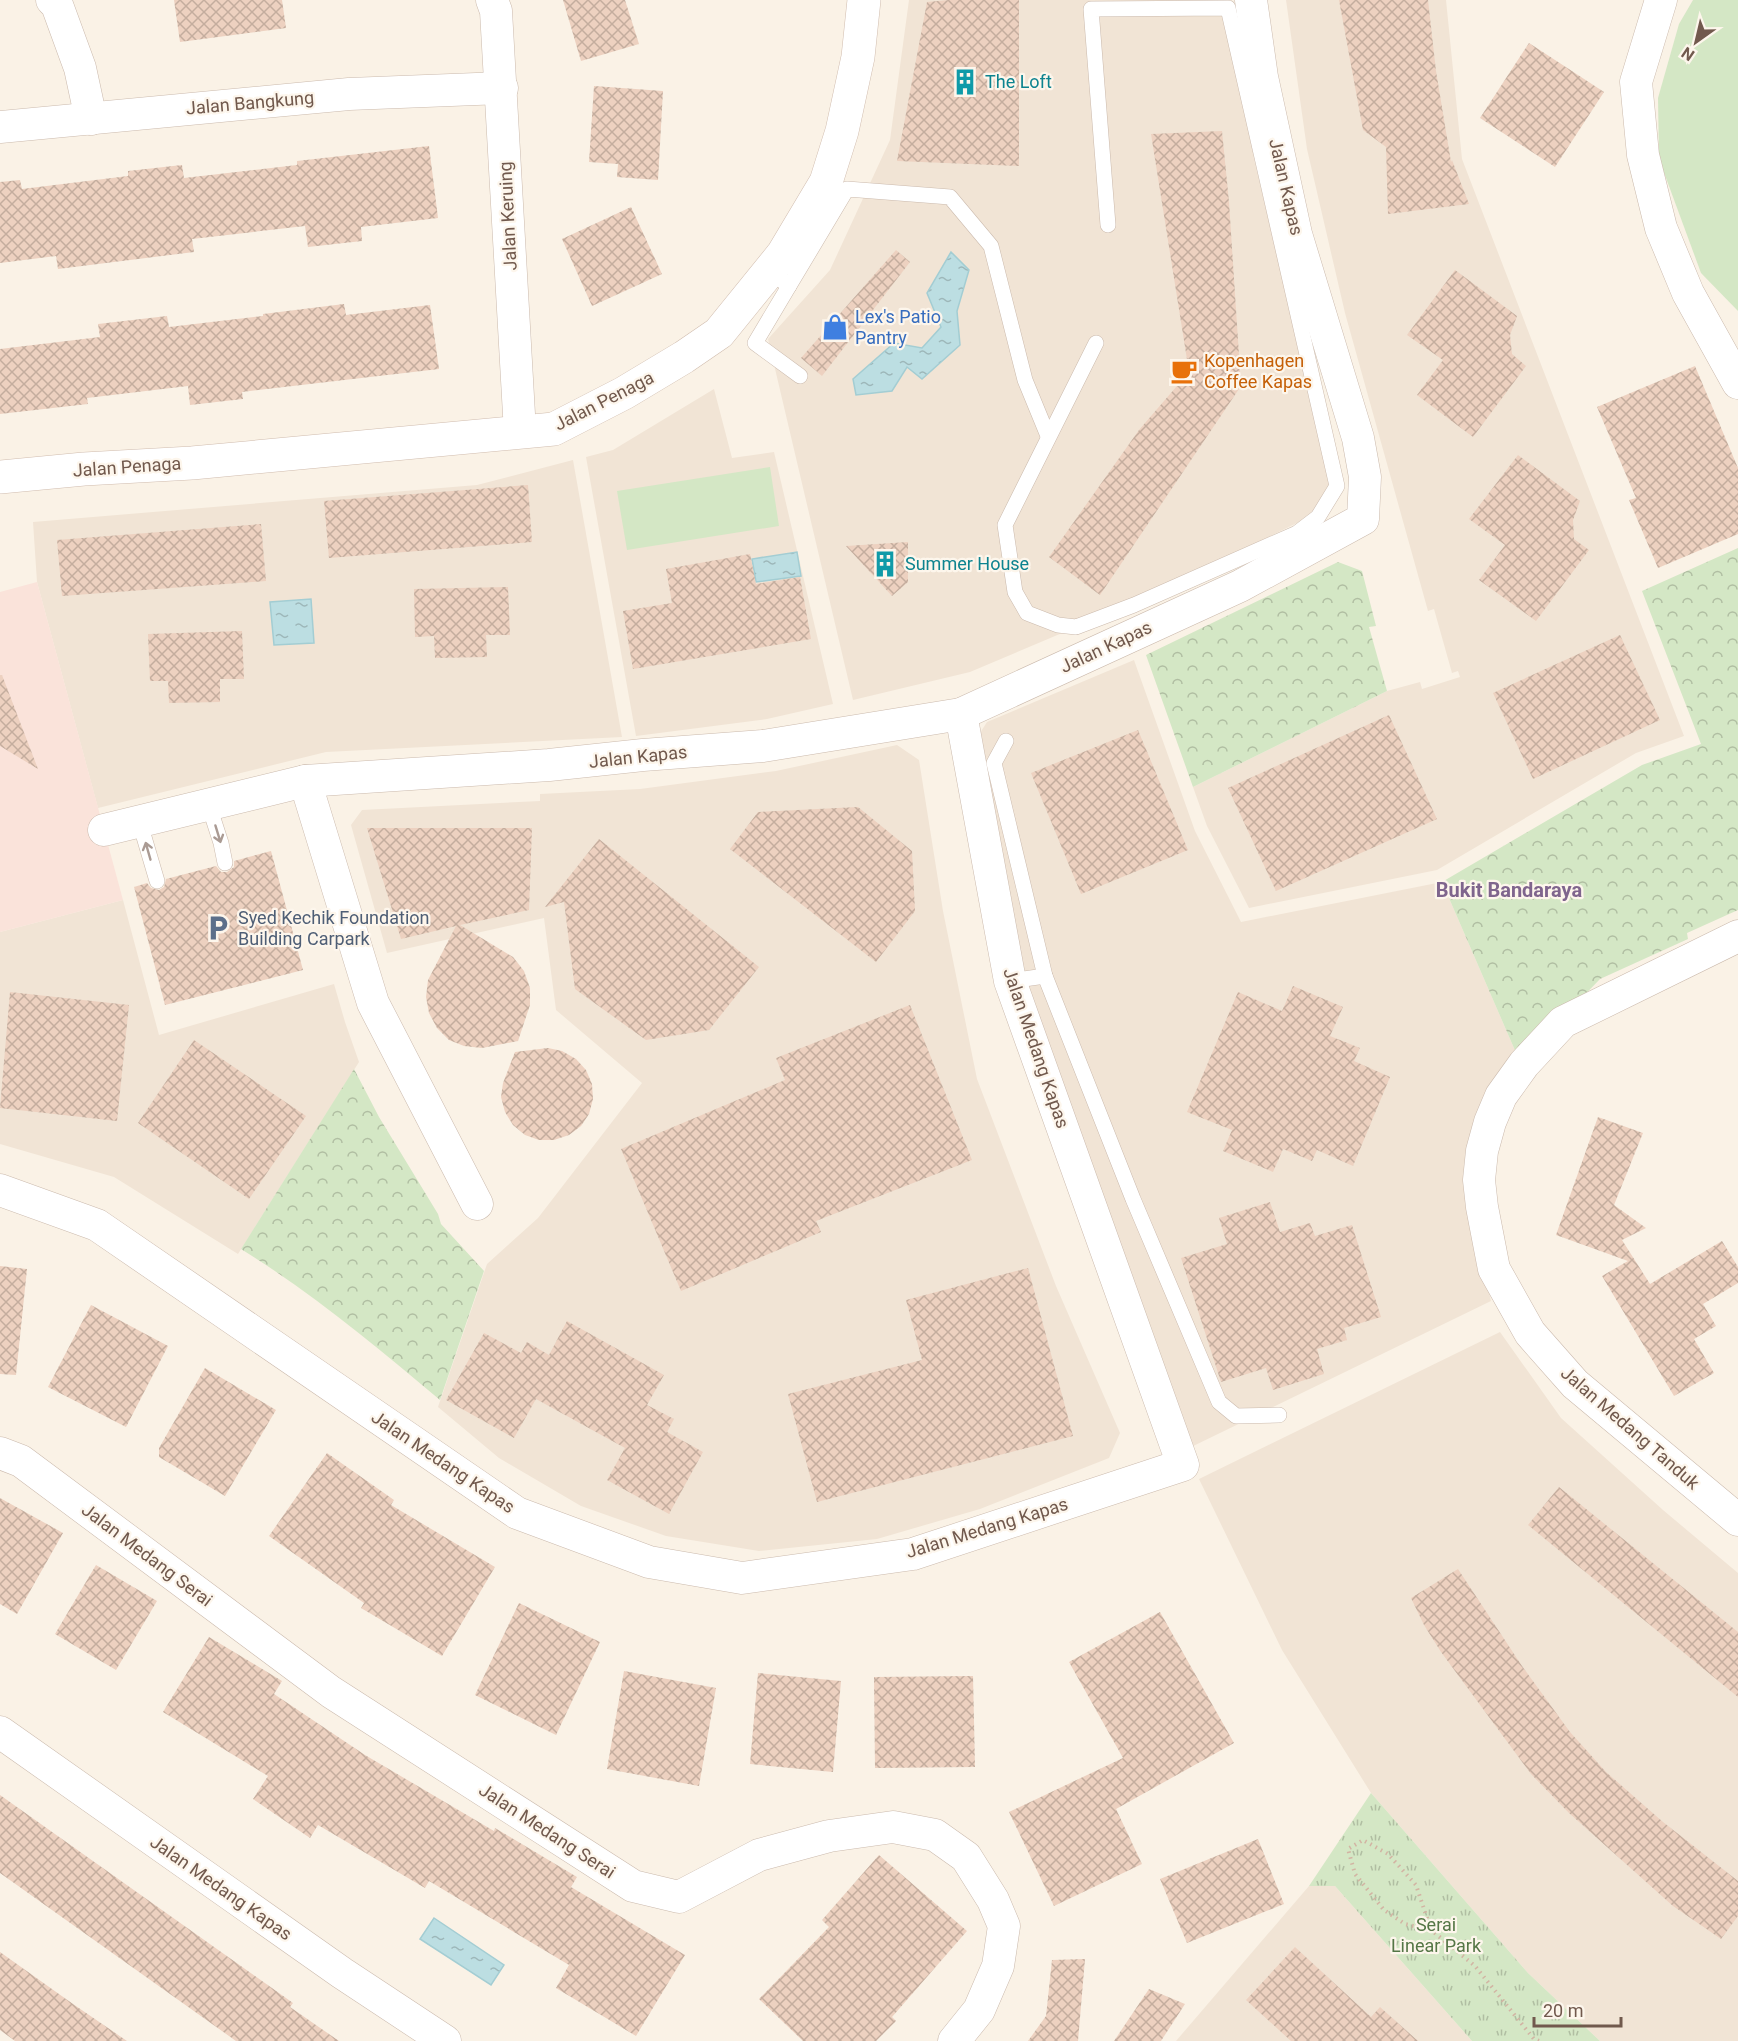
<svg xmlns="http://www.w3.org/2000/svg" width="1738" height="2041" viewBox="0 0 1738 2041" font-family="Roboto,sans-serif">
<style>
.residential{fill:#f1e4d5}
.commercial{fill:#fae3da}
.green{fill:#d4e7c5}
.forest{fill:url(#forest-crowns)}
.park{fill:url(#park-tufts)}
.water{fill:url(#water-ripples);stroke:#a3cdd3;stroke-width:1.5}
.building{fill:url(#building-cross-hatch)}
.lines{fill:none;stroke-linecap:round;stroke-linejoin:round}
.lane-casing{stroke:#cbbaad;stroke-width:16}
.street-casing{stroke:#cbbaad;stroke-width:33}
.secondary-casing{stroke:#d0bcae;stroke-width:34}
.path{stroke:#d2b4a3;stroke-width:4;stroke-dasharray:1.5 4.5;stroke-linecap:butt}
.lane{stroke:#fff;stroke-width:15}
.street{stroke:#fff;stroke-width:32}
.secondary{stroke:#fff;stroke-width:33}
.oneway{stroke:#aa9b94}
.labels{text-anchor:middle;stroke-width:4.5;stroke-linejoin:round;paint-order:stroke}
.culture-label{font-size:18px;fill:#0d838f;stroke:#fdf6ec;text-anchor:start}
.street-label{font-size:18px;fill:#71594d;stroke:#fdf6ec}
.shop-label{font-size:18px;fill:#366cbe;stroke:#fdf6ec;text-anchor:start}
.food-label{font-size:18px;fill:#c56008;stroke:#fdf6ec;text-anchor:start}
.service-label{font-size:18px;fill:#4e5e75;stroke:#fdf6ec;text-anchor:start}
.park-label{font-size:18px;fill:#557646;stroke:#fdf6ec}
.neighbourhood-label{font-size:20px;font-weight:bold;fill:#7f658d;stroke:#fdf6ec}
</style>
<defs>
<pattern id="forest-crowns" width="20" height="18" patternUnits="userSpaceOnUse" patternTransform="scale(1.5)"><rect width="20" height="18" fill="#d4e7c5"/><path d="M2 6a3 3 0 1 1 6 0M12 15a3 3 0 1 1 6 0" fill="none" stroke="#b0bea2"/></pattern>
<pattern id="park-tufts" width="24" height="20" patternUnits="userSpaceOnUse" patternTransform="scale(1.5)"><rect width="24" height="20" fill="#d4e7c5"/><path d="M3 7l-1-3M5 7V3M7 7l1-3M15 17l-1-3M17 17v-4M19 17l1-3" fill="none" stroke="#b0bea2"/></pattern>
<pattern id="water-ripples" width="26" height="14" patternUnits="userSpaceOnUse" patternTransform="scale(1.5)"><rect width="26" height="14" fill="#bcdee2"/><path d="M2 4q2-2 4 0t4 0M15 11q2-2 4 0t4 0" fill="none" stroke="#9db7b9"/></pattern>
<pattern id="building-cross-hatch" width="8" height="8" patternUnits="userSpaceOnUse" patternTransform="scale(1.5)"><rect width="8" height="8" fill="#edd1c0"/><path d="M0 0l8 8M0 8l8-8" fill="none" stroke="#c4ad9e"/></pattern>
</defs>
<rect width="100%" height="100%" fill="#faf2e6"/>
<!-- residential -->
<g class="residential">
<polygon points="909,0 1232,0 1254,159 1294,327 1337,481 1325,509 1145,598 970,672 853,700 768,339 830,270 890,140"/>
<polygon points="1286,0 1446,0 1462,159 1684,736 1636,753 1437,870 1249,908 1207,826 1193,787 1387,691 1420,682 1422,689 1460,677 1458,671 1452,673 1434,609 1428,611 1345,313 1307,149"/>
<polygon points="714,389 732,458 774,452 833,704 767,719 636,736 586,457 613,450"/>
<polygon points="573,460 622,737 326,752 98,808 37,582 33,522 477,485"/>
<polygon points="1134,660 1195,831 1241,922 1442,882 1520,1062 1465,1189 1491,1301 1185,1450 1028,1064 971,747 987,722"/>
<polygon points="897,745 919,760 943,911 977,1079 1056,1286 1120,1433 1109,1458 980,1509 877,1539 759,1551 666,1536 581,1506 499,1458 438,1407 487,1264 538,1218 642,1083 556,1010 544,918 387,953 351,825 362,810 540,801 540,794 640,789 776,771"/>
<polygon points="123,900 159,1035 334,984 345,1022 359,1062 238,1254 114,1177 0,1144 0,932"/>
<polygon points="1500,1332 1561,1418 1663,1510 1738,1573 1738,2041 1600,2041 1528,1973 1371,1793 1282,1650 1199,1479"/>
<polygon points="1309,1886 1335,1886 1472,2041 1176,2041"/>
</g>
<!-- commercial -->
<polygon class="commercial" points="37,582 123,900 0,932 0,592"/>
<!-- green -->
<g class="green">
<polygon points="1693,0 1738,0 1738,311 1701,273 1659,159 1658,98 1679,24"/>
<polygon points="770,467 779,526 627,550 617,491"/>
</g>
<!-- forest -->
<g class="forest">
<polygon points="1738,548 1738,910 1687,933 1688,939 1600,979 1520,1062 1442,882 1642,765 1701,744 1642,591"/>
<polygon points="1338,562 1362,571 1376,626 1369,627 1387,691 1193,787 1146,655"/>
<path d="M354,1069l25,48 59,97 3,10 43,47 -44,129c-64,-54 -128,-107 -199,-151z"/>
</g>
<!-- park -->
<polygon class="park" points="1371,1793 1528,1973 1600,2041 1472,2041 1335,1886 1309,1886"/>
<!-- water -->
<g class="water">
<polygon points="951,252 969,270 957,311 960,345 922,379 907,367 892,391 856,395 853,379 894,343 922,348 941,327 927,293"/>
<polygon points="797,552 801,576 756,582 752,559"/>
<polygon points="311,599 314,643 274,645 270,602"/>
<polygon points="434,1918 504,1965 491,1985 420,1939"/>
</g>
<!-- building -->
<g class="building">
<polygon points="174,0 282,0 286,28 180,42"/>
<polygon points="563,0 625,0 639,44 581,61"/>
<polygon points="949,0 1019,0 1019,166 897,161 927,2"/>
<polygon points="1339,0 1428,0 1436,71 1451,162 1452,160 1469,204 1388,214 1386,147 1363,130"/>
<polygon points="1529,43 1604,92 1555,167 1480,118"/>
<polygon points="594,86 663,91 658,180 617,177 618,164 589,162"/>
<polygon points="1222,131 1229,202 1241,386 1100,595 1049,557 1139,430 1189,372 1151,134"/>
<polygon points="429,146 438,218 361,227 362,241 308,247 305,226 192,239 194,252 58,269 56,256 0,263 0,182 20,180 22,189 128,176 128,171 182,165 184,178 297,165 297,161"/>
<polygon points="631,207 662,274 592,306 562,239"/>
<polygon points="896,250 910,262 822,376 801,358"/>
<polygon points="1455,270 1517,316 1510,335 1512,354 1526,366 1473,437 1417,395 1443,360 1407,335"/>
<polygon points="344,304 346,315 430,305 439,369 242,392 243,399 190,405 188,386 87,398 88,404 0,414 0,349 100,337 98,324 167,316 169,327 263,316 263,314"/>
<polygon points="1695,366 1738,468 1738,534 1658,568 1629,500 1636,498 1597,407"/>
<polygon points="1518,455 1580,501 1573,520 1574,539 1589,550 1536,621 1479,580 1505,545 1469,519"/>
<polygon points="528,485 532,542 329,558 324,501"/>
<polygon points="261,524 266,581 62,596 57,540"/>
<polygon points="908,542 908,582 892,596 846,546"/>
<polygon points="750,554 756,584 800,577 811,639 633,669 623,611 672,603 666,569"/>
<polygon points="508,587 510,635 486,635 487,657 435,658 434,636 415,637 414,589"/>
<polygon points="242,631 244,679 220,679 220,702 169,703 168,681 150,681 148,634"/>
<polygon points="1620,635 1660,720 1533,779 1493,693"/>
<polygon points="0,675 2,675 38,769 0,746"/>
<polygon points="1389,715 1437,819 1276,891 1228,788"/>
<polygon points="1138,730 1188,850 1081,894 1031,773"/>
<polygon points="858,807 912,851 915,911 876,962 730,849 758,812"/>
<polygon points="367,828 532,828 529,910 460,925 513,957 524,971 530,988 530,1005 518,1041 482,1048 464,1046 449,1040 437,1028 429,1013 426,997 428,980 456,926 401,939"/>
<polygon points="599,839 759,967 709,1030 646,1040 575,989 564,902 545,907"/>
<polygon points="271,851 303,970 165,1005 134,887 147,883 151,888 159,890 164,887 166,879 216,866 221,872 227,872 234,867 234,861"/>
<polygon points="1293,986 1343,1007 1330,1036 1360,1048 1354,1061 1390,1077 1353,1166 1317,1150 1312,1161 1283,1149 1273,1172 1223,1151 1232,1130 1187,1112 1238,992 1282,1011"/>
<polygon points="10,992 129,1005 117,1121 0,1108"/>
<polygon points="910,1005 972,1160 816,1221 821,1232 681,1291 621,1149 785,1080 776,1058"/>
<polygon points="194,1040 306,1116 249,1199 138,1123"/>
<polygon points="548,1048 562,1051 576,1059 586,1070 592,1084 593,1099 589,1114 581,1126 569,1135 554,1140 539,1140 525,1135 513,1125 505,1112 501,1097 503,1083 515,1052"/>
<polygon points="1598,1117 1643,1133 1614,1205 1646,1228 1622,1240 1650,1284 1722,1241 1738,1267 1738,1283 1703,1304 1716,1326 1694,1339 1714,1373 1674,1396 1602,1276 1628,1261 1556,1235"/>
<polygon points="1270,1202 1280,1232 1310,1223 1315,1236 1352,1225 1381,1317 1344,1328 1347,1340 1317,1349 1324,1374 1273,1390 1266,1368 1221,1382 1181,1258 1227,1244 1219,1218"/>
<polygon points="0,1266 27,1269 16,1375 0,1374"/>
<polygon points="1028,1268 1073,1436 817,1502 788,1394 922,1360 906,1300"/>
<polygon points="91,1305 168,1346 126,1427 48,1387"/>
<polygon points="567,1321 664,1375 647,1405 674,1419 667,1432 703,1452 669,1514 607,1480 625,1448 536,1399 514,1438 446,1400 484,1333 521,1353 527,1342 549,1355"/>
<polygon points="205,1368 276,1410 225,1496 159,1457 159,1448"/>
<polygon points="327,1453 394,1500 391,1505 495,1567 442,1656 361,1608 364,1603 269,1536"/>
<polygon points="1559,1487 1738,1632 1738,1697 1528,1525"/>
<polygon points="0,1498 63,1533 17,1614 0,1604"/>
<polygon points="96,1565 157,1601 116,1670 55,1634"/>
<polygon points="1458,1569 1522,1666 1570,1732 1606,1772 1663,1822 1738,1881 1738,1916 1721,1939 1673,1906 1569,1813 1531,1774 1441,1652 1424,1625 1411,1598"/>
<polygon points="519,1603 600,1642 556,1735 475,1695"/>
<polygon points="1160,1612 1234,1743 1116,1809 1142,1864 1054,1906 1009,1812 1123,1758 1069,1662"/>
<polygon points="209,1637 282,1681 274,1694 365,1755 494,1831 495,1828 577,1877 571,1887 685,1955 636,2036 556,1988 569,1965 429,1881 425,1888 318,1825 310,1838 253,1799 268,1776 163,1712"/>
<polygon points="624,1671 716,1688 699,1786 607,1769"/>
<polygon points="758,1673 841,1681 833,1772 750,1764"/>
<polygon points="973,1676 975,1767 875,1768 874,1677"/>
<polygon points="0,1795 293,2003 290,2007 339,2041 236,2041 0,1873"/>
<polygon points="1258,1839 1284,1904 1187,1943 1160,1879"/>
<polygon points="879,1855 967,1931 892,2017 896,2021 876,2041 803,2041 759,1999 829,1927 822,1920"/>
<polygon points="1295,1947 1371,2017 1380,2007 1418,2041 1291,2041 1246,2000"/>
<polygon points="0,1952 73,2004 127,2041 15,2041 0,2030"/>
<polygon points="1085,1959 1078,2041 1028,2041 1046,2016 1052,1960"/>
<polygon points="1149,1989 1185,2004 1161,2041 1114,2041"/>
</g>
<g class="lines">
<!-- lane casing -->
<g class="lane-casing">
<g id="lane">
<polyline points="781,280 789,286 755,343 800,376"/>
<polyline points="789,286 847,189 950,197 991,246 1025,380 1048,436"/>
<polyline points="1096,343 1005,525 1015,592 1027,613 1058,625 1076,627 1134,605 1297,533 1318,517 1337,486 1228,8 1091,9 1108,225"/>
<polyline points="1006,741 994,763 1045,976 1133,1199 1219,1402 1236,1416 1279,1415"/>
<polyline points="209,806 221,843 225,863"/>
<polyline points="139,820 157,881"/>
<polyline points="1010,981 1045,976"/>
</g>
</g>
<!-- street casing -->
<g class="street-casing">
<g id="street">
<polyline points="52,0 57,5 80,68 91,119"/>
<polyline points="492,0 496,11 520,432"/>
<polyline points="1661,0 1636,82 1643,155 1661,228 1688,293 1738,383"/>
<polyline points="0,127 349,94 502,88"/>
<polyline points="305,781 373,1003 477,1204"/>
<polyline points="104,830 305,781 549,765 643,755 763,746 961,714 1240,586 1363,519 1365,477 1358,438 1296,234 1262,77 1251,0"/>
<polyline points="1738,936 1563,1022 1524,1064 1501,1096 1490,1122 1482,1151 1479,1180 1482,1207 1494,1269 1530,1333 1575,1384 1738,1520"/>
<polyline points="0,1190 97,1225 517,1513 649,1562 742,1578 913,1554 1183,1465 1010,981 961,714"/>
<polyline points="0,1453 21,1461 331,1692 633,1886 679,1897 759,1855 829,1836 893,1827 935,1835 966,1857 993,1900 1004,1926 998,1966 979,2010 954,2041"/>
<polyline points="0,1732 342,1973 445,2041"/>
</g>
</g>
<!-- secondary casing -->
<g class="secondary-casing">
<polyline id="secondary" points="0,477 84,469 192,463 554,429 624,393 684,357 719,333 783,254 826,182 842,131 858,57 864,0"/>
</g>
<!-- path -->
<polyline class="path" points="1431,1930 1416,1885 1388,1854 1363,1840 1348,1849 1355,1874 1384,1910 1405,1924 1431,1930 1475,1966 1534,2039 1539,2041"/>
<!-- lane -->
<use href="#lane" class="lane"/>
<!-- street -->
<use href="#street" class="street"/>
<!-- secondary -->
<use href="#secondary" class="secondary"/>
</g>
<!-- one-way arrows -->
<defs><path id="oneway-shaft" d="M-6 0H5M1.5-3L5.5 0L1.5 3" fill="none" stroke-width="1.6" stroke-linecap="round" stroke-linejoin="round" transform="scale(1.5)"/></defs>
<g class="oneway">
<use href="#oneway-shaft" transform="translate(218 834) rotate(73)"/>
<use href="#oneway-shaft" transform="translate(148 851) rotate(-106)"/>
</g>
<!-- icons -->
<defs>
<g id="building-bare" transform="scale(2.07)"><path d="M-4-6H4V6H1V3H-1V6H-4ZM-2.5-4.3h1.7v1.8h-1.7ZM.8-4.3h1.7v1.8H.8ZM-2.5-1h1.7V.8h-1.7ZM.8-1h1.7V.8H.8Z" fill="#0f9aa8" stroke="#fdf6ec" stroke-width="2.5" paint-order="stroke"/></g>
<g id="shop-bare" transform="scale(2.07)"><path d="M-5-2.5h2.3a2.7 3.5 0 0 1 5.4 0H5L5.5 6h-11ZM-1.5-2.5h3a1.5 2.3 0 0 0-3 0Z" fill="#3f7fe0" stroke="#fdf6ec" stroke-width="2.5" paint-order="stroke"/></g>
<g id="cafe-bare" transform="scale(2.07)"><path d="M-5.5-4.5H6V0H3Q3 3.5 0 3.5H-2.5Q-5.5 3.5-5.5 0ZM3-3.2v2h1.7v-2ZM-6 4.5H4V6H-6Z" fill="#e8710a" stroke="#fdf6ec" stroke-width="2.5" paint-order="stroke"/></g>
<g id="parking-bare" transform="scale(2.07)"><path d="M-3.5-5.5H1a3.5 3.5 0 0 1 0 7H-1V5.5H-3.5ZM-1-3.4V-.6H.8a1.4 1.4 0 0 0 0-2.8Z" fill="#5c6f8a" stroke="#fdf6ec" stroke-width="2.5" paint-order="stroke"/></g>
</defs>
<g fill-rule="evenodd">
<use href="#building-bare" x="965" y="82"/>
<use href="#shop-bare" x="835" y="327"/>
<use href="#cafe-bare" x="1184" y="371"/>
<use href="#building-bare" x="885" y="564"/>
<use href="#parking-bare" x="218" y="928"/>
</g>
<g class="labels">
<!-- culture labels -->
<g class="culture-label">
<text x="985" y="88">The Loft</text>
<text x="905" y="570">Summer House</text>
</g>
<!-- street labels -->
<g class="street-label">
<text transform="translate(250 103) rotate(-5)" y="6">Jalan Bangkung</text>
<text transform="translate(1286 187) rotate(77)" y="6">Jalan Kapas</text>
<text transform="translate(508 216) rotate(-93)" y="6">Jalan Keruing</text>
<text transform="translate(604 401) rotate(-27)" y="6">Jalan Penaga</text>
<text transform="translate(127 467) rotate(-4)" y="6">Jalan Penaga</text>
<text transform="translate(1106 647) rotate(-25)" y="6">Jalan Kapas</text>
<text transform="translate(638 757) rotate(-6)" y="6">Jalan Kapas</text>
<text transform="translate(1036 1048) rotate(71)" y="6">Jalan Medang Kapas</text>
<text transform="translate(1630 1428) rotate(41)" y="6">Jalan Medang Tanduk</text>
<text transform="translate(443 1462) rotate(34)" y="6">Jalan Medang Kapas</text>
<text transform="translate(987 1528) rotate(-17)" y="6">Jalan Medang Kapas</text>
<text transform="translate(147 1555) rotate(37)" y="6">Jalan Medang Serai</text>
<text transform="translate(547 1831) rotate(33)" y="6">Jalan Medang Serai</text>
<text transform="translate(221 1888) rotate(35)" y="6">Jalan Medang Kapas</text>
</g>
<!-- shop labels -->
<g class="shop-label">
<text x="855" y="323">Lex's Patio<tspan x="855" dy="21">Pantry</tspan></text>
</g>
<!-- food labels -->
<g class="food-label">
<text x="1204" y="367">Kopenhagen<tspan x="1204" dy="21">Coffee Kapas</tspan></text>
</g>
<!-- service labels -->
<g class="service-label">
<text x="238" y="924">Syed Kechik Foundation<tspan x="238" dy="21">Building Carpark</tspan></text>
</g>
<!-- park labels -->
<g class="park-label">
<text x="1436" y="1931">Serai<tspan x="1436" dy="21">Linear Park</tspan></text>
</g>
<!-- neighbourhood labels -->
<g class="neighbourhood-label">
<text x="1509" y="897">Bukit Bandaraya</text>
</g>
</g>
<!-- north arrow -->
<g transform="translate(1696 42) rotate(214)" stroke="#fdf6ec" stroke-width="4.5" paint-order="stroke">
<path d="M0-4.5L10 22L0 15L-10 22Z" fill="#71594d"/>
<text y="-9" font-size="16" font-weight="bold" text-anchor="middle" fill="#71594d">N</text>
</g>
<!-- scale -->
<path d="M1534 2017v9h87v-9" fill="none" stroke="#71594d" stroke-width="3"/>
<text x="1543" y="2017" font-size="18" fill="#71594d" stroke="#fdf6ec" stroke-width="4.5" paint-order="stroke">20 m</text>
</svg>
